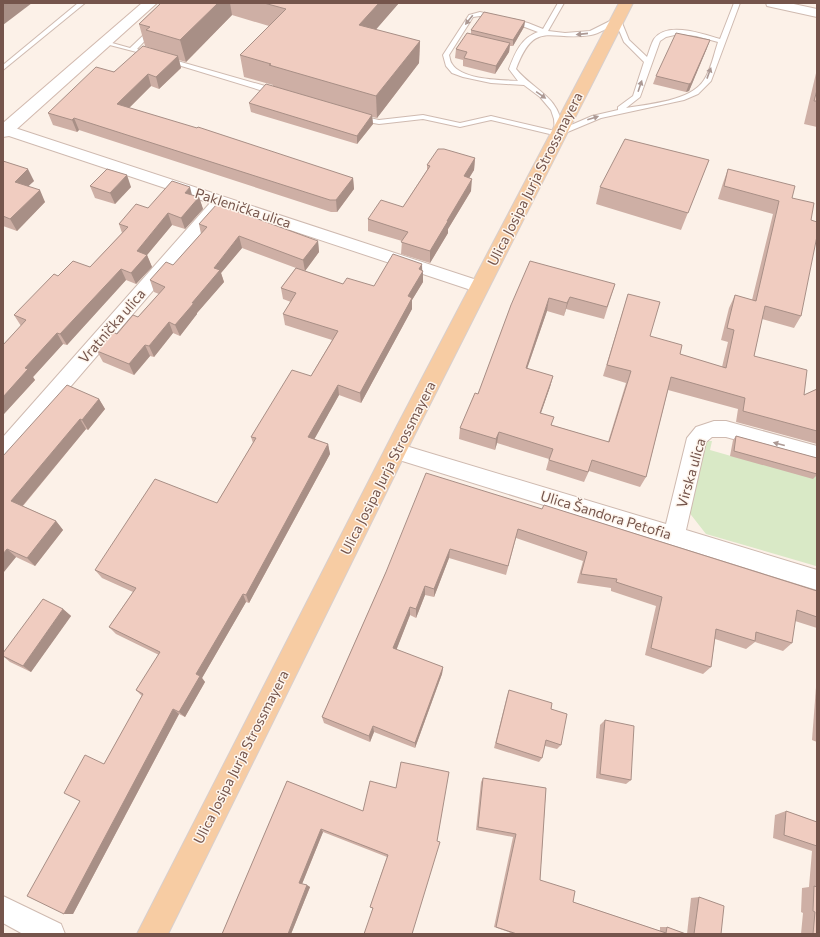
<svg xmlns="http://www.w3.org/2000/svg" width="820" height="937" viewBox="0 0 820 937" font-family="Commissioner,sans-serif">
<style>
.green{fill:#d9e9c6}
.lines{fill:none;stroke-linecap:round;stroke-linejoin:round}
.lane-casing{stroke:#cfbab0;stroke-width:2}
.street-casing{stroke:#cfbab0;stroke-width:2}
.secondary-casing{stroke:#d2b9ae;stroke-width:2}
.primary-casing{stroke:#d8cfcd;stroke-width:2}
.lane{fill:#fff;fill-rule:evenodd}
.street{fill:#fff;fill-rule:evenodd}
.secondary{fill:#fff;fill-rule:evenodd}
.primary{fill:#f7cca3;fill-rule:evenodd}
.wall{fill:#ceafa5}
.shaded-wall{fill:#a88f86}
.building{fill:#f0ccc0;stroke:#a88f86}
.oneway{fill:#ac9994}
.labels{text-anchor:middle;stroke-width:3;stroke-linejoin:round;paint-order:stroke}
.street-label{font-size:14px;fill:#75554c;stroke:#fef6ee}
</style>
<rect width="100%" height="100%" fill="#fcf1e8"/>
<!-- green -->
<polygon class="green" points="707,441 712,441 710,450 731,456 817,466 816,566 706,534 688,511 703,446"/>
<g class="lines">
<!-- lane casing -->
<g class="lane-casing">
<g id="lane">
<polygon points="78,3 85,3 3,70 3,65"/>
<path d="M558,3h6l-16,28 17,2 25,-2 26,-13h4l9,22 18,17c2,-5 4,-13 7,-18 13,-18 49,-5 66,0l14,-36h6l-29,78 -13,13 -14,6 -83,18 -43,18 -67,-16 -31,7 -37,-8 -44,5 -22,-4 -1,-2 4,-2 19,4 44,-5 37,8 31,-7 64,15 -1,-12 -3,-9 -11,-13 -16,-12 -33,-2 -28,-6 -11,-4 -6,-7 -3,-11 26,-40 11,-3 17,4 1,1 -3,2 -15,-3 -7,1 -24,38c1,3 1,7 3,9 10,16 49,16 66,17l-9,-12c6,-16 12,-31 29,-37l-29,-11 3,-2 16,4 15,6zM616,23l8,19 20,20 -11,34 -15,11v3l-26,6 -30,13c-2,-33 -28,-38 -46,-60 19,-51 34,-27 75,-34 8,-1 17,-8 25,-12zM679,34l17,2 22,6c-4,12 -7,28 -14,38 -13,21 -55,24 -78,28l14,-11 20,-56 6,-4z"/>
<polygon points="151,28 156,29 137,49 152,54 152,56 102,43 105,41 130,48"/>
<polygon points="167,58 279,90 280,92 273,94 165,61 164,60"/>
</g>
</g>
<!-- street casing -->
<g class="street-casing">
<g id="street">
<polygon points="766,3 789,3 817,9 817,17 767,6"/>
<polygon points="6,125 486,283 489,287 486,291 480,293 224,208 10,457 3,459 3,437 210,203 3,134 3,126"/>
<polygon points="714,421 726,421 817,446 817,462 726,437 712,437 706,442 686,530 817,570 817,590 396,459 389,457 386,451 389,445 396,443 666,524 687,438 696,427"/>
<polygon points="3,896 61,924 65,934 23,934 3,923"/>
</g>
</g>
<!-- secondary casing -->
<g class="secondary-casing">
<polygon id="secondary" points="142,3 157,3 9,136 3,137 3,123"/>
</g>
<!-- primary casing -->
<g class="primary-casing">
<polygon id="primary" points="619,3 633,3 415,434 168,934 137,934 398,424"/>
</g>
<!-- lane -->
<use href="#lane" class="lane"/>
<!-- street -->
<use href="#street" class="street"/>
<!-- secondary -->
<use href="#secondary" class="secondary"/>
<!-- primary -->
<use href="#primary" class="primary"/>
</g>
<!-- wall -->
<g class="wall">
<polygon points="161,3 399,3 375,30 420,41 419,63 377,118 372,117 373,124 357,144 251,112 249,103 273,86 273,85 244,77 240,55 269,26 232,15 186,62 179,60 181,68 159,89 151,86 129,108 353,178 354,189 337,212 331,212 79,130 77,132 53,125 48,113 151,48 145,46 139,24"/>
<polygon points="525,21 524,27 513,46 510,46 509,52 495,74 463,66 463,60 455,58 456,49 471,34 471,30"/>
<polygon points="707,48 689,91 686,92 653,84 656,76"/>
<polygon points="817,69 817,127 804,124"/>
<polygon points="475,158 474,170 469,178 471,191 448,229 448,233 430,263 401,254 402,241 368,231 368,219 403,207 427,170 427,165"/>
<polygon points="709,160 681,230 596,204 600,187"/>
<polygon points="3,161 34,181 28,186 45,202 17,231 3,226"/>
<polygon points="728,169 792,198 811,220 801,316 794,328 762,319 754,356 804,395 817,389 817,444 736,422 738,409 668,390 646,477 640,487 589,471 584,482 546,470 549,459 497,443 495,450 459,439 460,428 478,394 511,305 615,284 604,319 566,309 564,316 547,311 527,369 553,376 550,387 541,413 552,425 608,442 626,383 603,376 628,294 650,336 680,354 722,367 728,342 721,340 729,308 735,295 752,300 773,214 718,199 723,183"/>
<polygon points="90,186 131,187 115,204 95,198"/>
<polygon points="192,195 199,197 203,209 185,229 172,225 147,255 152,267 136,284 126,280 67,345 63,344 33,377 35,380 3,415 3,345 21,326 14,315 58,276 90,267 122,233 119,224 148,208"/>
<polygon points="199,224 318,241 319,252 305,271 343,284 374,286 422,264 423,282 412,300 412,309 361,403 339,395 314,439 328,444 330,454 249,603 246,602 202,678 205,682 185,717 179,714 73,914 64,914 104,764 142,696 136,690 159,655 116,634 109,627 133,592 102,578 95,570 217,503 253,443 251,437 311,376 332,340 285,325 283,314 291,302 283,299 281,288 296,268 242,248 221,273 224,282 197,313 197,314 180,336 173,333 154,357 150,356 134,375 103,362 97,351 117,334 138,317 159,294 154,292 150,280 173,265 201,234"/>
<polygon points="99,399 105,409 88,430 86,429 23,506 56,521 63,530 35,566 16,557 3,573 3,456"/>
<polygon points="736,436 817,458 817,475 813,479 730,456 733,440"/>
<polygon points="542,509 817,591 817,628 795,621 792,643 783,651 755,642 746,649 715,639 711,667 703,674 645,655 656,606 611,591 611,588 577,583 583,561 516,538 506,575 449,558 434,597 425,595 416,618 410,615 396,650 443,667 442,674 415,748 374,732 370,742 324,723 322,717 386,572"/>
<polygon points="63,609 71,616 31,672 10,662 3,656 3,653"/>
<polygon points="817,686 817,742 812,740 816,687"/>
<polygon points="509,690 551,709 561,745 557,749 545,746 542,758 539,762 494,748 507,696"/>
<polygon points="605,720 631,780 626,784 596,778 600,725"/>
<polygon points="449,772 373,909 370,907 387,857 323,832 302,884 310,887 291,934 222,934 287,781 363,811 396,788"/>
<polygon points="483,778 546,788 540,880 573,902 660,931 660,927 667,927 686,934 514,934 494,927 513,837 476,830 481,782"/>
<polygon points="786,811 817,822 817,934 801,934 803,913 801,912 802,888 809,887 812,851 773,838 775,815"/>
<polygon points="699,897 721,934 687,934 691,898"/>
</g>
<!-- shaded-wall -->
<g class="shaded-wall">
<polygon points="3,3 32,3 3,25"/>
<polygon points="218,3 230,3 232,15 186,62 180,40"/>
<polygon points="379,3 399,3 360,48 359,25"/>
<polygon points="525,21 524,27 513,46 513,40"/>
<polygon points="710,40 707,48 689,91 686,92 689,84"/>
<polygon points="420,41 419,63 377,118 376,96"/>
<polygon points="510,43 509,52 495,74 496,66"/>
<polygon points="178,56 181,68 159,89 156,77"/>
<polygon points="148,74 151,86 121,116 117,104"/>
<polygon points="372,115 373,124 357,144 357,136"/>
<polygon points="74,118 79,130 77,132 72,120"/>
<polygon points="475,158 474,170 463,188 464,176"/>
<polygon points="28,169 34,181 21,193 15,182"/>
<polygon points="127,175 131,187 115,204 110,193"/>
<polygon points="353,178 354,189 337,212 336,200"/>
<polygon points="472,179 471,191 448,229 448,233 430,263 430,251 447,221"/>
<polygon points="190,187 193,199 185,193"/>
<polygon points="40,190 45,202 17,231 10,219"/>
<polygon points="199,197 203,209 185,229 181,218"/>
<polygon points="168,213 172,225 147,255 152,267 136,284 131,273 137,251"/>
<polygon points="239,236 242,248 221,273 224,282 197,313 197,314 180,336 175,325 192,303 214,268"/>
<polygon points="318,241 319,252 305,271 303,260"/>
<polygon points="422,264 422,273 423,271 423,282 412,300 412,309 361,403 360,393 408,296 419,269"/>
<polygon points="121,269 126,280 67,345 60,334"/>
<polygon points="570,297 566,309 564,316 567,303"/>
<polygon points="549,298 547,311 523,380 526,368"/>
<polygon points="169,322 173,333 154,357 149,346"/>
<polygon points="57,333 63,344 33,377 35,380 3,415 3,397 25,368"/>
<polygon points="145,345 150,356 134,375 129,364"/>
<polygon points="553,376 550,387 537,424 540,413"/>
<polygon points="338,385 339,395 310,447 308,437"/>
<polygon points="99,399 105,409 88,430 82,420"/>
<polygon points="80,419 86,429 19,510 11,501"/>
<polygon points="499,432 497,443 495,450 496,439"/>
<polygon points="328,444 330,454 249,603 246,595"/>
<polygon points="56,521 63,530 35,566 27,558"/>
<polygon points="7,549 16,557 3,573 3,554"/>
<polygon points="450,549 449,558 434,597 434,589"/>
<polygon points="425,586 425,595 416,618 416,609"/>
<polygon points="243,594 246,602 202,678 205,682 185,717 179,712 196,674"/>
<polygon points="410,607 410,615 394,656 393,648"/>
<polygon points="63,609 71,616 31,672 23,666"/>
<polygon points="443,667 442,674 415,748 415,743"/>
<polygon points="173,709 179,714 73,914 64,914"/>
<polygon points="373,726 374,732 370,742 369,736"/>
<polygon points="321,829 323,832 302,884 299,883"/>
<polygon points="307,885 310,887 291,934 288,934"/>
</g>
<!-- building -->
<g class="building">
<polygon points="161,3 218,3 180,40 146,30 150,27 139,24"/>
<polygon points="264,3 379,3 359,25 420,41 376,96 269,65 271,64 240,55 286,9"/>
<polygon points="484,12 525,21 513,40 471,30"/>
<polygon points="467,33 510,43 496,66 464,58 467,52 456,49"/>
<polygon points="676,33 710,40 691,83 689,84 656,76"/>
<polygon points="143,46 178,56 156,77 148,74 117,104 197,128 198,127 353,178 336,200 330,200 74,118 72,120 48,113 96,67 114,72"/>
<polygon points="266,84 372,115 357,136 249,103"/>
<polygon points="817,90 817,101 814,101"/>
<polygon points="625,139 709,160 688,213 600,187"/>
<polygon points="438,149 444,149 475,158 464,176 472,179 447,221 448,221 430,251 401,242 408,232 368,219 381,200 403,207 430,166 427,165"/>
<polygon points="3,161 28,169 15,182 40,190 10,219 3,216"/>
<polygon points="107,169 127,175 110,193 90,186"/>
<polygon points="728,169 795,186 792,198 814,203 811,220 817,222 817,236 801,316 765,306 754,356 807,370 804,395 817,389 817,431 743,411 745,398 671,377 646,477 592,460 588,472 549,460 553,449 499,432 496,439 460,428 475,393 478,394 511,305 530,261 615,284 607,307 570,297 567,303 549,298 526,368 553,376 540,413 554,417 551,425 609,442 631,371 607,365 628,294 660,302 650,336 682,345 680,354 726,368 734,330 727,328 735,295 756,301 779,201 724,186"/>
<polygon points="172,181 190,187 185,193 199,197 181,218 168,213 137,251 147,255 131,273 121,269 60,334 57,333 25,368 28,369 3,397 3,345 26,320 14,315 54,274 58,276 73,261 90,267 128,227 119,224 136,204 148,208"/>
<polygon points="217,204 318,241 303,260 239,236 214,268 220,270 192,303 194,303 175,325 169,322 149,346 145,345 129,364 97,351 113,332 117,334 133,315 138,317 165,287 150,280 166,262 173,265 207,227 199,224"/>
<polygon points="393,254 422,264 419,269 423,271 408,296 412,298 360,393 338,385 308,437 328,444 246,595 243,594 196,674 200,676 179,712 173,709 64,914 27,896 80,801 64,793 85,755 104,764 143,694 136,690 160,652 109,627 136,588 95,570 155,479 217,503 256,438 251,437 292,370 311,376 338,331 283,314 296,293 281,288 296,268 343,284 347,278 374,286"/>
<polygon points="67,385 99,399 82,420 80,419 11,501 56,521 27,558 7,549 3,554 3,456"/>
<polygon points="736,436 817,458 817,474 734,451"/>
<polygon points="426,473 542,509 544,505 817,591 817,617 797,610 792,643 756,632 755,641 716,629 711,667 651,648 662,597 616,582 617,579 581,574 587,552 518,529 508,566 450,549 434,589 425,586 416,609 410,607 393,648 443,667 415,743 373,726 369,736 322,717 386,572"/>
<polygon points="43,599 63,609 23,666 3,656 3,653"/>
<polygon points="509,690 552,703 551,709 567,714 561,745 546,740 542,758 496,743"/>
<polygon points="605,720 634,726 631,780 600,774"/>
<polygon points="401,762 449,772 437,841 440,842 412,934 364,934 373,908 370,907 388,855 321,829 299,883 307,885 288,934 222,934 287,781 363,811 370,781 396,788"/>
<polygon points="483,778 546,788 540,880 575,891 573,902 666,933 667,927 686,934 517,934 496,927 516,834 478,827"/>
<polygon points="786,811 817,822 817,846 784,835"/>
<polygon points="814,886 817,887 817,934 813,934 815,912 813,911"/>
<polygon points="699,897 724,906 721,934 694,934"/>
</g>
<!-- one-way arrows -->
<defs><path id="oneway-solid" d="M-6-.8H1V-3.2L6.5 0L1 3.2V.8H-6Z"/></defs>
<g class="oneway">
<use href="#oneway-solid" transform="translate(469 20) rotate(129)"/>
<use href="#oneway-solid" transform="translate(582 34) rotate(174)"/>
<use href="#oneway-solid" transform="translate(709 73) rotate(-70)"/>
<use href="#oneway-solid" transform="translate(640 86) rotate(-71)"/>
<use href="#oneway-solid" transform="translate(541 95) rotate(35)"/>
<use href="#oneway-solid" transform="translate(593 118) rotate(-18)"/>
<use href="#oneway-solid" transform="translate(779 444) rotate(-165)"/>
</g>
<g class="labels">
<!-- street labels -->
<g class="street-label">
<text transform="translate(535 179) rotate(-63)" y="5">Ulica Josipa Jurja Strossmayera</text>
<text transform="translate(243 208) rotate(18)" y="5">Paklenička ulica</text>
<text transform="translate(112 326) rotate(-49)" y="5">Vratnička ulica</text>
<text transform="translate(388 468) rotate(-63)" y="5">Ulica Josipa Jurja Strossmayera</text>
<text transform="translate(691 473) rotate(-74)" y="5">Virska ulica</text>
<text transform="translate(606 515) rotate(17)" y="5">Ulica Šandora Petofia</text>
<text transform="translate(241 757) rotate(-63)" y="5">Ulica Josipa Jurja Strossmayera</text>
</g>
</g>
<!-- border -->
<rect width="820" height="937" fill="none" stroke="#75554c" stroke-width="8"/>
</svg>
